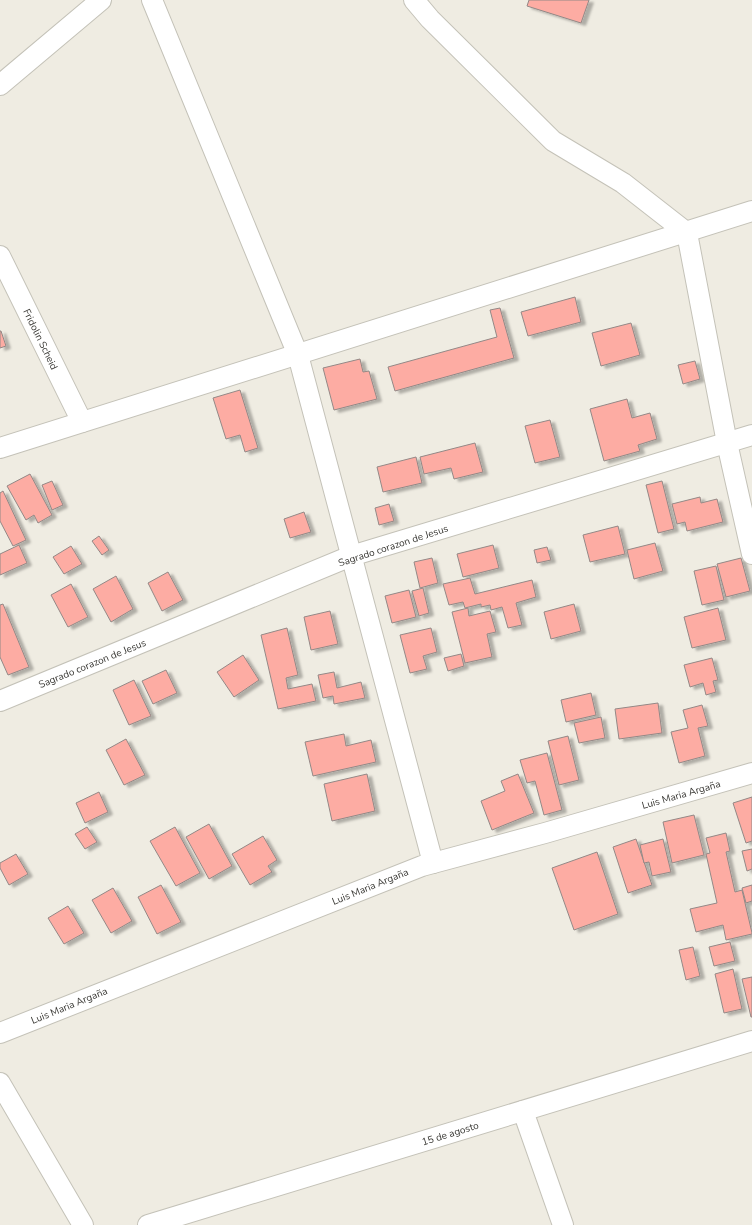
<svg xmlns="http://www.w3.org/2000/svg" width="752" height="1225" viewBox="0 0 752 1225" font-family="'Nunito Sans',sans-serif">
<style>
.building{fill:#fdaca3;stroke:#938886;filter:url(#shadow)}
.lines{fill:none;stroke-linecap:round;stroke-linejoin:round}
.minor-casing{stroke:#c4c2b8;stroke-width:22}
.minor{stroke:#fff;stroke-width:20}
.labels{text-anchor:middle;stroke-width:3;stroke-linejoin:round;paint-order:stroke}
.street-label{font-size:10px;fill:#383733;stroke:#fff}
</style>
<defs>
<filter id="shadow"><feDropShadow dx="4.5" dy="2.5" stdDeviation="1" flood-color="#0004"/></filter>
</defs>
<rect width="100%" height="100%" fill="#efece2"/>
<!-- building -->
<g class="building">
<polygon points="529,0 589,0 581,23 527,6"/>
<polygon points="575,297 581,322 528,336 521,312"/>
<polygon points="500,308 514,358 395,391 388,367 497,337 490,310"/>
<polygon points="631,323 640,355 601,366 592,333"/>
<polygon points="0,331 1,331 6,346 0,348"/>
<polygon points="360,359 363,372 369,371 377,399 334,410 323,368"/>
<polygon points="695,361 700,379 683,384 678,365"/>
<polygon points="240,390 258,448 245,452 240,435 226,439 213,398"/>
<polygon points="627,399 632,418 650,413 657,439 638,445 640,451 604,461 590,409"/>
<polygon points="550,420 560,457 535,463 525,426"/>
<polygon points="475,443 483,472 454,479 451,468 424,474 420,457"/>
<polygon points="416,457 422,483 383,492 377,467"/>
<polygon points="30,474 52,515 38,523 34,515 26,520 7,486"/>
<polygon points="52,481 63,505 52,510 42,485"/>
<polygon points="662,481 674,529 658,533 646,485"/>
<polygon points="3,491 26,540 13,546 0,521 0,493"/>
<polygon points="700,497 701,503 717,499 723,522 687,531 685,522 677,524 672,504"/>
<polygon points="389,504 394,521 379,525 375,508"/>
<polygon points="304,512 311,532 290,538 284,519"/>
<polygon points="618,526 625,554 590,562 583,535"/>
<polygon points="99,536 109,550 102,555 92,541"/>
<polygon points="655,543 663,571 634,579 627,550"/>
<polygon points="19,545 27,563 0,575 0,554"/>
<polygon points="493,545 499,568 463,577 457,554"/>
<polygon points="71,546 82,564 64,574 53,557"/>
<polygon points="547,547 551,560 537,563 534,550"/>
<polygon points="432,558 438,583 420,588 414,562"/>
<polygon points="741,558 750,591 726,597 717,564"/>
<polygon points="716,566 724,600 702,605 694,571"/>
<polygon points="168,572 183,600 162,611 148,583"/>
<polygon points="116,576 133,609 111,622 93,589"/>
<polygon points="470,578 475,594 532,580 536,597 516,603 522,625 508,628 502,607 491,610 490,605 481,607 481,604 465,608 463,602 449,605 443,584"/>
<polygon points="71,584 88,617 68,627 51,595"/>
<polygon points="423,588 429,613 419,616 412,591"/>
<polygon points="409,590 416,617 392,623 385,596"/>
<polygon points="3,604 29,667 8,675 0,657 0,605"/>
<polygon points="574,604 581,631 551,639 544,612"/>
<polygon points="468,608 469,616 490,611 496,632 487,634 492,657 465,663 452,612"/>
<polygon points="718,608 726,640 692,648 684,617"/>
<polygon points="330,611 338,644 311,650 304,617"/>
<polygon points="287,628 298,675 286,678 288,689 312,684 316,701 278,709 261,635"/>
<polygon points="431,628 437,652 423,656 427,669 410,673 400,635"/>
<polygon points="461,654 464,666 448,671 444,658"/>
<polygon points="243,655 259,680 234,697 217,672"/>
<polygon points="712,658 718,680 713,681 716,692 706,695 703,683 690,687 684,665"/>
<polygon points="166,670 177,693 153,704 142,681"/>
<polygon points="334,672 337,688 361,682 365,698 334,704 333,696 323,698 318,675"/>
<polygon points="134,680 151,716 129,725 113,690"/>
<polygon points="591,693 596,715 566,722 561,700"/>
<polygon points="658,703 662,733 619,739 615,709"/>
<polygon points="702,705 708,726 698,728 705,756 679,763 671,732 688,728 683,710"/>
<polygon points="601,717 605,738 579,743 574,723"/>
<polygon points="344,734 346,746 371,740 376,762 313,776 305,742"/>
<polygon points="568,736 579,780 559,785 548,741"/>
<polygon points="126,739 145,775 124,785 106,750"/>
<polygon points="547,753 562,810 544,815 535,781 527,783 520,760"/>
<polygon points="367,774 375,811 332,821 324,784"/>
<polygon points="518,774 534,813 492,830 481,801 505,791 501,781"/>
<polygon points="99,792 108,812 85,823 76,803"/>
<polygon points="752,797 752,841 746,843 733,803"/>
<polygon points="694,815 704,855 672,863 663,822"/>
<polygon points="209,824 232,866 209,879 186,837"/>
<polygon points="87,827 97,842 85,849 75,834"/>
<polygon points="175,827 200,873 176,886 150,841"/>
<polygon points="726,833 730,851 726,852 735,892 742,890 752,933 752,934 726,940 723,925 696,932 690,909 717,903 706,854 710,853 706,838"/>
<polygon points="263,836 277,860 268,866 272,872 250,885 232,854"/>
<polygon points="636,839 652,885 628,893 613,847"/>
<polygon points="663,839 671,872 652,876 649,862 644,863 640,845"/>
<polygon points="752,849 752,869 747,871 742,851"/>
<polygon points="597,852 618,914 574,930 552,868"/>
<polygon points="16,854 28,874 9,885 0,868 0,863"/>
<polygon points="161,885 181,922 157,934 138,897"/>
<polygon points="752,885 752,901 746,903 742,888"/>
<polygon points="113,888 132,921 111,933 92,900"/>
<polygon points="68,906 84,933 64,944 48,918"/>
<polygon points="730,942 735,961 714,966 709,947"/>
<polygon points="693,947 700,976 686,980 679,950"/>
<polygon points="733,969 742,1009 724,1013 715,974"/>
<polygon points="752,977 752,1017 751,1017 742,979"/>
</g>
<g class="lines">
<!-- minor casing -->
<g class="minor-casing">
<g id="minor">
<polyline points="152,0 298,355 433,863"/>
<polyline points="414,0 430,19 553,141 623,183 687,233 727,443 752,554"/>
<polyline points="0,85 101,0"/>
<polyline points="0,256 82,422"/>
<polyline points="0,448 752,211"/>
<polyline points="0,701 351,556 752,435"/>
<polyline points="0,1033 422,866 545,833 752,773"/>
<polyline points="0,1083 83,1225"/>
<polyline points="523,1111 563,1225"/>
<polyline points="148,1225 752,1041"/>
</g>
</g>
<!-- minor -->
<use href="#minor" class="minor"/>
</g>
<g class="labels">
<!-- street labels -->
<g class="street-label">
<text transform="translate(41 339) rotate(64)" y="4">Fridolin Scheid</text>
<text transform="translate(393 545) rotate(-18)" y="4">Sagrado corazon de Jesus</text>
<text transform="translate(92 663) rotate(-22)" y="4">Sagrado corazon de Jesus</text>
<text transform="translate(681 794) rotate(-16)" y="4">Luis Maria Argaña</text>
<text transform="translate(370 886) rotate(-22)" y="4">Luis Maria Argaña</text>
<text transform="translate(69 1005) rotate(-22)" y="4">Luis Maria Argaña</text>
<text transform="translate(450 1133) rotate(-17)" y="4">15 de agosto</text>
</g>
</g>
</svg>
